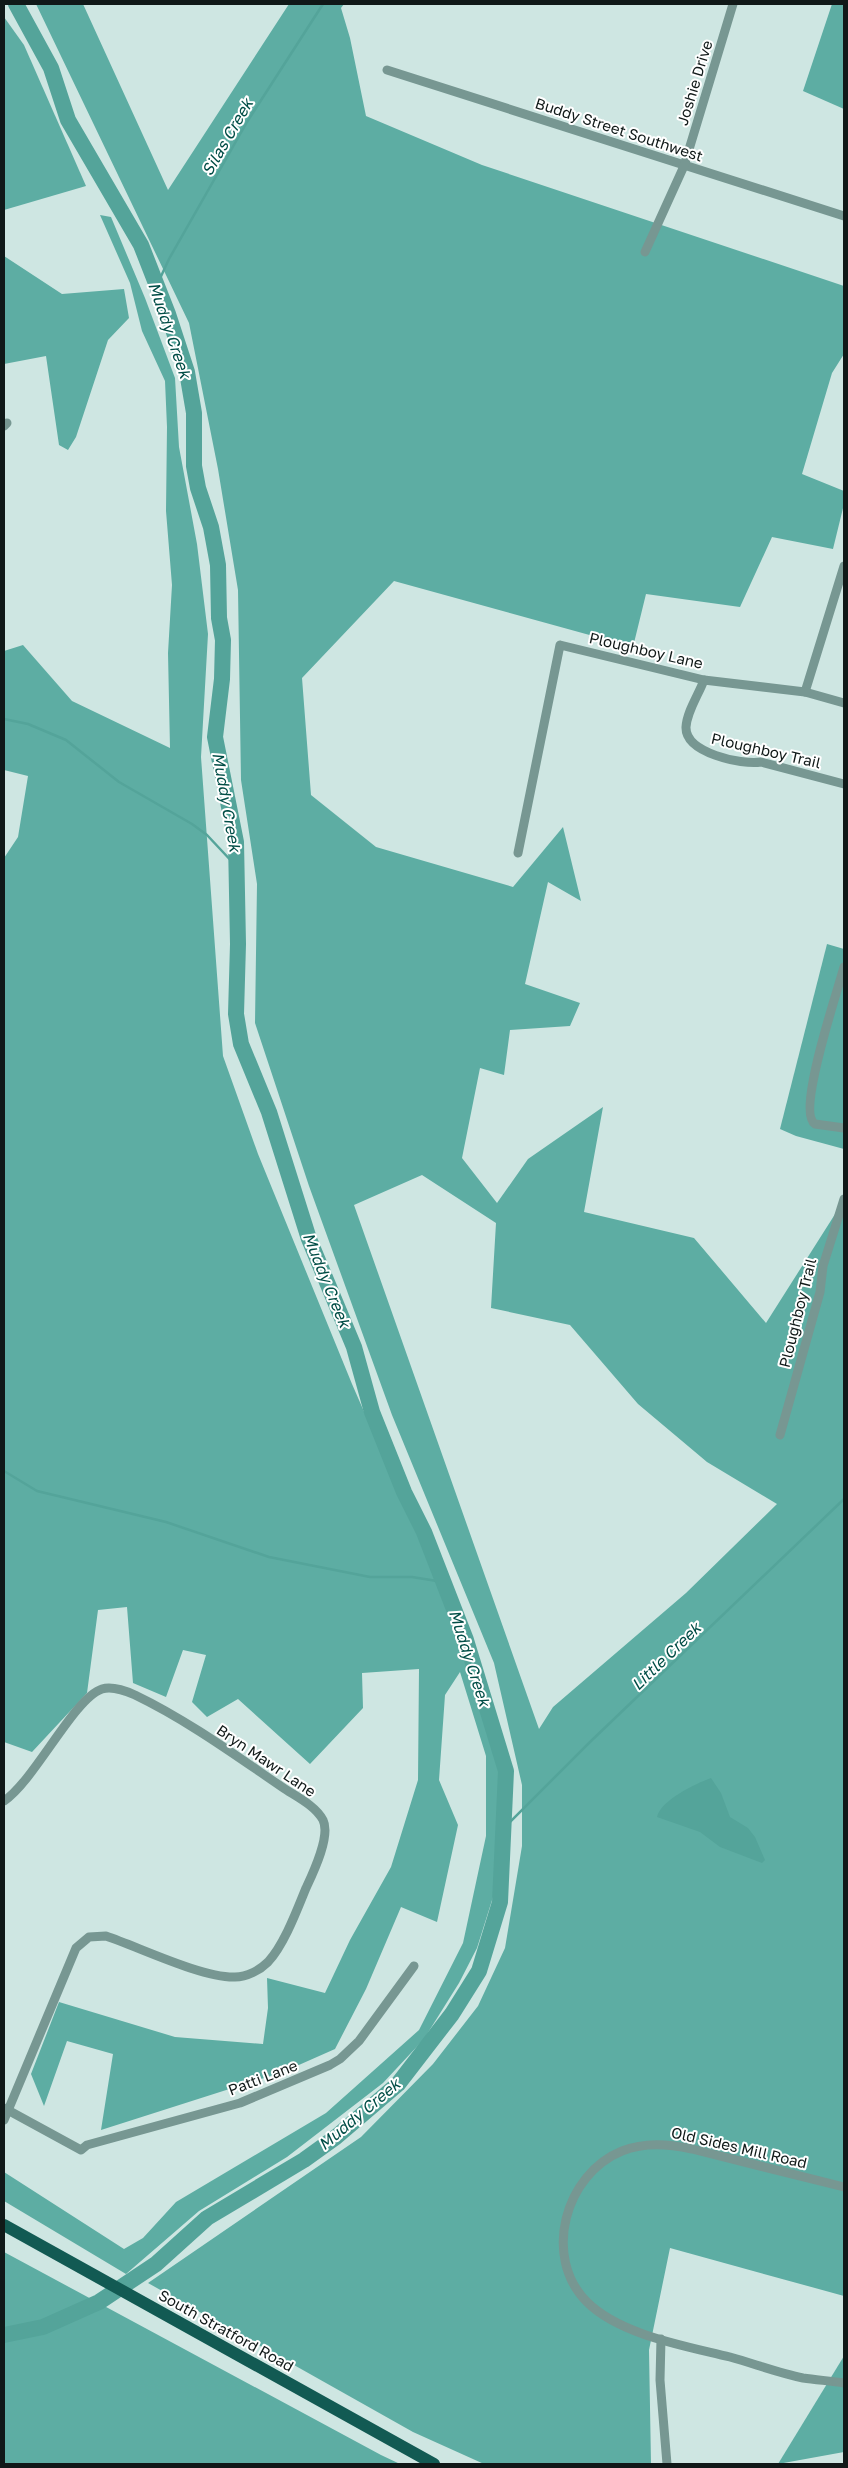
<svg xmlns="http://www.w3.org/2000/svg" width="848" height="2468" viewBox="0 0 848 2468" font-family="'Golos Text',sans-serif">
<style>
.forest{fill:#5dada3;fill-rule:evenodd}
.water{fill:#54a49a}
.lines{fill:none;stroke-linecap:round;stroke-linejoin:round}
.stream{stroke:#54a49a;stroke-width:2.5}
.river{stroke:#54a49a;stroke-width:16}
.minor{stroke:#779792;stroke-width:9}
.primary{stroke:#125a53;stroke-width:12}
.labels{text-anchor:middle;stroke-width:4;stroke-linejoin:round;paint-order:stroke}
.street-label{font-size:15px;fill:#101918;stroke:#fff}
.water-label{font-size:16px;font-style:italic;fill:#014d46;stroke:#fff}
</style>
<rect width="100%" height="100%" fill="#cee6e2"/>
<!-- forest -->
<g class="forest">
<path d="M36,4h47l85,186 121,-186h55l-3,4 9,30 16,78 116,49 362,121v68l-12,19 -30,101 42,17v13l-11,45 -61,-12 -32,70 -94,-13 -13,53 -239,-66 -92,97 9,117 65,52 137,40 50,-60 18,74 -33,-19 -23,102 55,19 -10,23 -60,4 -6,45 -24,-7 -18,90 35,45 31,-44 75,-52 -19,105 110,26 72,85 78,-123v1096l-174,-48 -21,102 2,114h-167l-71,-32 -265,-149 213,-146 72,-73 45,-58 27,-58 17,-102v-61l-28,-122 -102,-248 -83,-229 -54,-163 2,-139 -16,-104 -3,-190 -20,-121 -29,-146zM422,1175l74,48 -5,85 79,17 68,79 69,58 70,42 -91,89 -133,114 -14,22 -185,-524z"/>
<polygon points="832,4 844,4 844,109 803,91"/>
<polygon points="4,17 24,45 86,186 4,210"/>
<polygon points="100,215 111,217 145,298 175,378 179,447 197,544 208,634 201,757 223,1056 258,1154 352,1384 434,1572 480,1702 501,1769 493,1897 477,1948 459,1983 424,2039 383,2083 287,2157 199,2211 126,2274 4,2201 4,2172 124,2249 143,2238 176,2202 326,2113 419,2030 463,1943 486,1836 486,1756 460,1672 445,1695 439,1780 458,1825 437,1922 401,1907 366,1989 335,2049 283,2072 101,2130 113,2054 67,2041 44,2106 31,2074 59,2002 175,2037 263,2044 268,2008 267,1978 325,1993 350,1940 391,1867 418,1780 419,1669 362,1673 363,1708 310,1764 238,1699 207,1717 192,1702 206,1655 183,1650 166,1697 133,1683 127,1607 98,1610 87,1693 32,1752 4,1742 4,858 18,837 28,776 4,770 4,651 23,645 72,701 170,748 168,653 172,585 166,511 167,427 165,381 142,331 130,283"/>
<polygon points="4,256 62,294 124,289 129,318 108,340 76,437 68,450 59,445 46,356 4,364"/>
<polygon points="827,944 844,949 844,1149 796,1136 780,1129"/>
<polygon points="4,2252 381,2455 400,2464 4,2464"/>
<polygon points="844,2356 844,2452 778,2464"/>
</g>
<!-- water -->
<path class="water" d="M711,1778l10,15 9,24 18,11 7,9 10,23 -3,3 -42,-16 -20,-15 -43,-15c4,-17 38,-33 54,-39z"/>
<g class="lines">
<!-- stream -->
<g class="stream">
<polyline points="157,285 169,259 247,122 323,4"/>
<polyline points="4,719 28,724 66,740 119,782 192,824 207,835 236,866"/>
<polyline points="4,1471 37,1491 166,1522 269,1557 370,1577 412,1577 443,1582"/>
<polyline points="503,1829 590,1742 844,1499"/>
</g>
<!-- river -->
<polyline class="river" points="4,2335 43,2327 99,2302 156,2264 207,2218 304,2160 336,2137 398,2084 452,2014 479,1971 500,1902 506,1771 466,1640 424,1532 404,1492 372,1412 354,1347 309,1239 269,1112 241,1044 236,1014 238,944 236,842 215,737 222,679 223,640 219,618 218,565 211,527 198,488 194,466 194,413 187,372 168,314 141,245 68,120 51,68 16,4"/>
<!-- minor -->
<g class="minor">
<polyline points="387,70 844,216"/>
<polyline points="645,252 684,166 733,4"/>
<polyline points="4,426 7,423"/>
<path d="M704,680c-5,14 -17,31 -18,47 -1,26 55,38 75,35l83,22"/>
<polyline points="805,692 844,566"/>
<polyline points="518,853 560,645 704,680 805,692 844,703"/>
<path d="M844,967c-6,23 -48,145 -29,157l29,4"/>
<polyline points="780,1435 820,1292 823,1266 844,1199"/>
<path d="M4,1801c31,-21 70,-103 98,-112 10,-3 24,2 33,6 52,25 100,60 147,92 13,9 33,18 41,33 8,16 -10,53 -17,68 -9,22 -22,57 -38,74 -8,8 -21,15 -33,15 -33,1 -96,-30 -129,-41l-17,1 -13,11 -72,172"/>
<polyline points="4,2108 81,2150 87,2145 240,2103 330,2065 340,2059 359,2041 414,1966"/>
<path d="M844,2187l-152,-38c-24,-5 -47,-7 -70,2 -57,23 -80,106 -35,151 33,33 99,44 143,55 25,7 49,16 73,21 14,2 28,3 41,5"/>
<polyline points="661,2339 660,2380 667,2464"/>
</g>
<!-- primary -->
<polyline class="primary" points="4,2225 434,2464"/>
</g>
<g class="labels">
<!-- street labels -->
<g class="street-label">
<text transform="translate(695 83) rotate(-73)" y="5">Joshie Drive</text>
<text transform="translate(619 130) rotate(18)" y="5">Buddy Street Southwest</text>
<text transform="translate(646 651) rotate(13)" y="5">Ploughboy Lane</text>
<text transform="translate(766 751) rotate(13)" y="5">Ploughboy Trail</text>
<text transform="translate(798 1313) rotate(-76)" y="5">Ploughboy Trail</text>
<text transform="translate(266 1761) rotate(34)" y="5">Bryn Mawr Lane</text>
<text transform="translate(263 2078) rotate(-21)" y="5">Patti Lane</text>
<text transform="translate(739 2148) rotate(13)" y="5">Old Sides Mill Road</text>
<text transform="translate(226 2331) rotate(29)" y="5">South Stratford Road</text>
</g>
<!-- water labels -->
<g class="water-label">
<text transform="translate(227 137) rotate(-60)" y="6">Silas Creek</text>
<text transform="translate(170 330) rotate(71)" y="6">Muddy Creek</text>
<text transform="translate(227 802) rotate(80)" y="6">Muddy Creek</text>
<text transform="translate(327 1280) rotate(68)" y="6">Muddy Creek</text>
<text transform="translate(666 1656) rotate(-44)" y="6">Little Creek</text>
<text transform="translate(470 1658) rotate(72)" y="6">Muddy Creek</text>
<text transform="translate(359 2114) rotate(-40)" y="6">Muddy Creek</text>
</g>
</g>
<!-- border -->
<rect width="848" height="2468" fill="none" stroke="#101918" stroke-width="10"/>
</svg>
